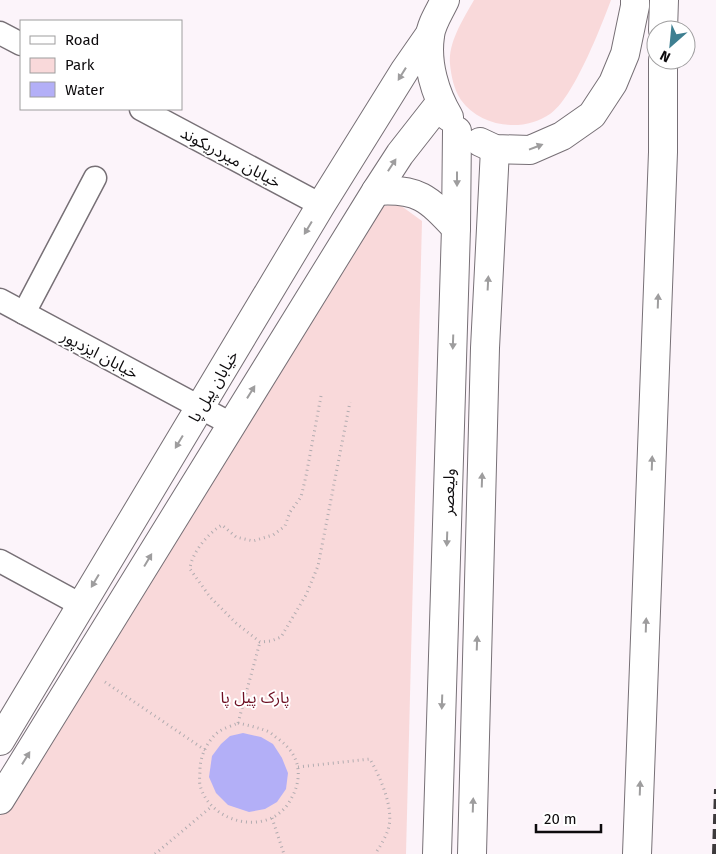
<svg xmlns="http://www.w3.org/2000/svg" width="716" height="854" viewBox="0 0 716 854" font-family="'Fira Sans','Noto Sans Arabic',sans-serif">
<style>
.green{fill:#f9d9da}
.water{fill:#b3aff7}
.lines{fill:none;stroke-linecap:round;stroke-linejoin:round}
.street-casing{stroke:#777076;stroke-width:25}
.secondary-casing{stroke:#777076;stroke-width:30}
.path{stroke:#b2acb0;stroke-width:3;stroke-dasharray:1 4;stroke-linecap:butt}
.street{stroke:#fff;stroke-width:22}
.secondary{stroke:#fff;stroke-width:28}
.rail{stroke:#3d3a3c;stroke-width:4;stroke-dasharray:10 5;stroke-linecap:butt}
.oneway{fill:#9e9d9e}
.labels{text-anchor:middle;stroke-width:4;stroke-linejoin:round;paint-order:stroke}
.street-label{font-size:16px;fill:#0d0b0d;stroke:#fff}
.park-label{font-size:16px;fill:#6d1023;stroke:#fff}
</style>
<rect width="100%" height="100%" fill="#fcf4fa"/>
<!-- green -->
<g class="green">
<path d="M474,0h137c-10,27 -38,99 -61,114 -27,19 -70,13 -89,-14 -7,-10 -10,-25 -11,-36 -2,-22 14,-46 24,-64z"/>
<polygon points="400,205 422,221 406,854 0,854 0,816 374,206"/>
</g>
<!-- water -->
<polygon class="water" points="243,733 261,737 273,744 282,758 288,773 286,789 277,802 265,809 249,812 228,805 216,793 209,777 212,756 221,744 230,736"/>
<g class="lines">
<!-- street casing -->
<g class="street-casing">
<g id="street">
<polyline points="0,33 21,44"/>
<polyline points="141,109 321,205"/>
<polyline points="0,300 231,424"/>
<polyline points="24,313 95,178"/>
<polyline points="0,561 81,605"/>
</g>
</g>
<!-- secondary casing -->
<g class="secondary-casing">
<g id="secondary">
<path d="M445,0c-5,11 -14,24 -15,36 -4,27 5,58 19,81"/>
<polyline points="663,30 664,0"/>
<polyline points="480,142 495,149 530,150 562,136 592,115 613,83 625,54 635,6 635,0"/>
<path d="M376,191c42,-3 52,7 80,37"/>
<polyline points="0,741 321,205 405,70 430,34"/>
<polyline points="0,800 376,191 400,154 440,103"/>
<polyline points="437,854 456,228 457,131"/>
<polyline points="472,854 485,348 495,149"/>
<polyline points="637,854 663,152 663,60"/>
</g>
</g>
<!-- path -->
<g class="path">
<path d="M321,396l-15,80 -5,21 -11,15 -5,14 -12,9 -20,6 -17,-4 -14,-12c-14,8 -31,29 -32,44l20,28 26,26 24,19 11,-1 10,-4 25,-42 12,-29 32,-164"/>
<polyline points="105,682 205,750"/>
<path d="M238,723c9,2 18,4 26,7 5,1 9,5 13,8 25,17 27,42 11,66 -23,33 -79,18 -88,-19 -1,-5 0,-10 0,-15 0,-14 7,-28 17,-37 6,-5 15,-7 21,-10z"/>
<polyline points="238,723 260,642"/>
<path d="M298,767l72,-8c10,18 25,50 18,71 -3,8 -8,17 -13,24"/>
<polyline points="272,818 284,854"/>
<polyline points="155,854 211,807"/>
</g>
<!-- street -->
<use href="#street" class="street"/>
<!-- secondary -->
<use href="#secondary" class="secondary"/>
<!-- rail -->
<polyline class="rail" points="714,854 716,789"/>
</g>
<!-- one-way arrows -->
<defs><path id="oneway-solid" d="M-6-.8H1V-3.2L6.5 0L1 3.2V.8H-6Z" transform="scale(1.25)"/></defs>
<g class="oneway">
<use href="#oneway-solid" transform="translate(402 74) rotate(122)"/>
<use href="#oneway-solid" transform="translate(536 147) rotate(-21)"/>
<use href="#oneway-solid" transform="translate(392 165) rotate(-57)"/>
<use href="#oneway-solid" transform="translate(457 179) rotate(90)"/>
<use href="#oneway-solid" transform="translate(308 228) rotate(121)"/>
<use href="#oneway-solid" transform="translate(488 283) rotate(-87)"/>
<use href="#oneway-solid" transform="translate(658 301) rotate(-88)"/>
<use href="#oneway-solid" transform="translate(453 342) rotate(92)"/>
<use href="#oneway-solid" transform="translate(251 392) rotate(-58)"/>
<use href="#oneway-solid" transform="translate(179 442) rotate(121)"/>
<use href="#oneway-solid" transform="translate(652 463) rotate(-88)"/>
<use href="#oneway-solid" transform="translate(482 480) rotate(-88)"/>
<use href="#oneway-solid" transform="translate(447 539) rotate(92)"/>
<use href="#oneway-solid" transform="translate(148 560) rotate(-59)"/>
<use href="#oneway-solid" transform="translate(95 581) rotate(121)"/>
<use href="#oneway-solid" transform="translate(646 625) rotate(-88)"/>
<use href="#oneway-solid" transform="translate(477 643) rotate(-88)"/>
<use href="#oneway-solid" transform="translate(442 702) rotate(92)"/>
<use href="#oneway-solid" transform="translate(26 758) rotate(-58)"/>
<use href="#oneway-solid" transform="translate(640 788) rotate(-88)"/>
<use href="#oneway-solid" transform="translate(473 805) rotate(-88)"/>
</g>
<g class="labels">
<!-- street labels -->
<g class="street-label">
<text transform="translate(231 157) rotate(28)" y="6">خیابان میردریکوند</text>
<text transform="translate(100 354) rotate(28)" y="6">خیابان ایزدپور</text>
<text transform="translate(213 386) rotate(-59)" y="6">خیابان پیل پا</text>
<text transform="translate(448 492) rotate(-88)" y="6">ولیعصر</text>
</g>
<!-- park labels -->
<g class="park-label">
<text x="255" y="703">پارک پیل پا</text>
</g>
</g>
<!-- legend -->
<rect x="20" y="20" width="162" height="90" fill="#ffffff" stroke="#9e9d9e"/>
<rect x="30" y="36" width="25" height="8" fill="#ffffff" stroke="#9e9d9e"/>
<text x="65" y="45" font-size="15" fill="#0d0b0d">Road</text>
<rect x="30" y="58" width="25" height="15" fill="#f9d9da" stroke="#9e9d9e"/>
<text x="65" y="70" font-size="15" fill="#0d0b0d">Park</text>
<rect x="30" y="82" width="25" height="15" fill="#b3aff7" stroke="#9e9d9e"/>
<text x="65" y="95" font-size="15" fill="#0d0b0d">Water</text>
<!-- north arrow -->
<g transform="translate(671 45) rotate(207)"><circle r="24" fill="#ffffff" stroke="#9e9d9e"/>
<path d="M0-4L9 19L0 12L-9 19Z" fill="#3e7f91"/>
<text y="-8" font-size="14" font-weight="bold" text-anchor="middle" fill="#0d0b0d">N</text>
</g>
<!-- scale -->
<path d="M536 824v8h65v-8" fill="none" stroke="#0d0b0d" stroke-width="2.5"/>
<text x="544" y="824" font-size="15" fill="#0d0b0d" stroke="#ffffff" stroke-width="4" paint-order="stroke">20 m</text>
</svg>
